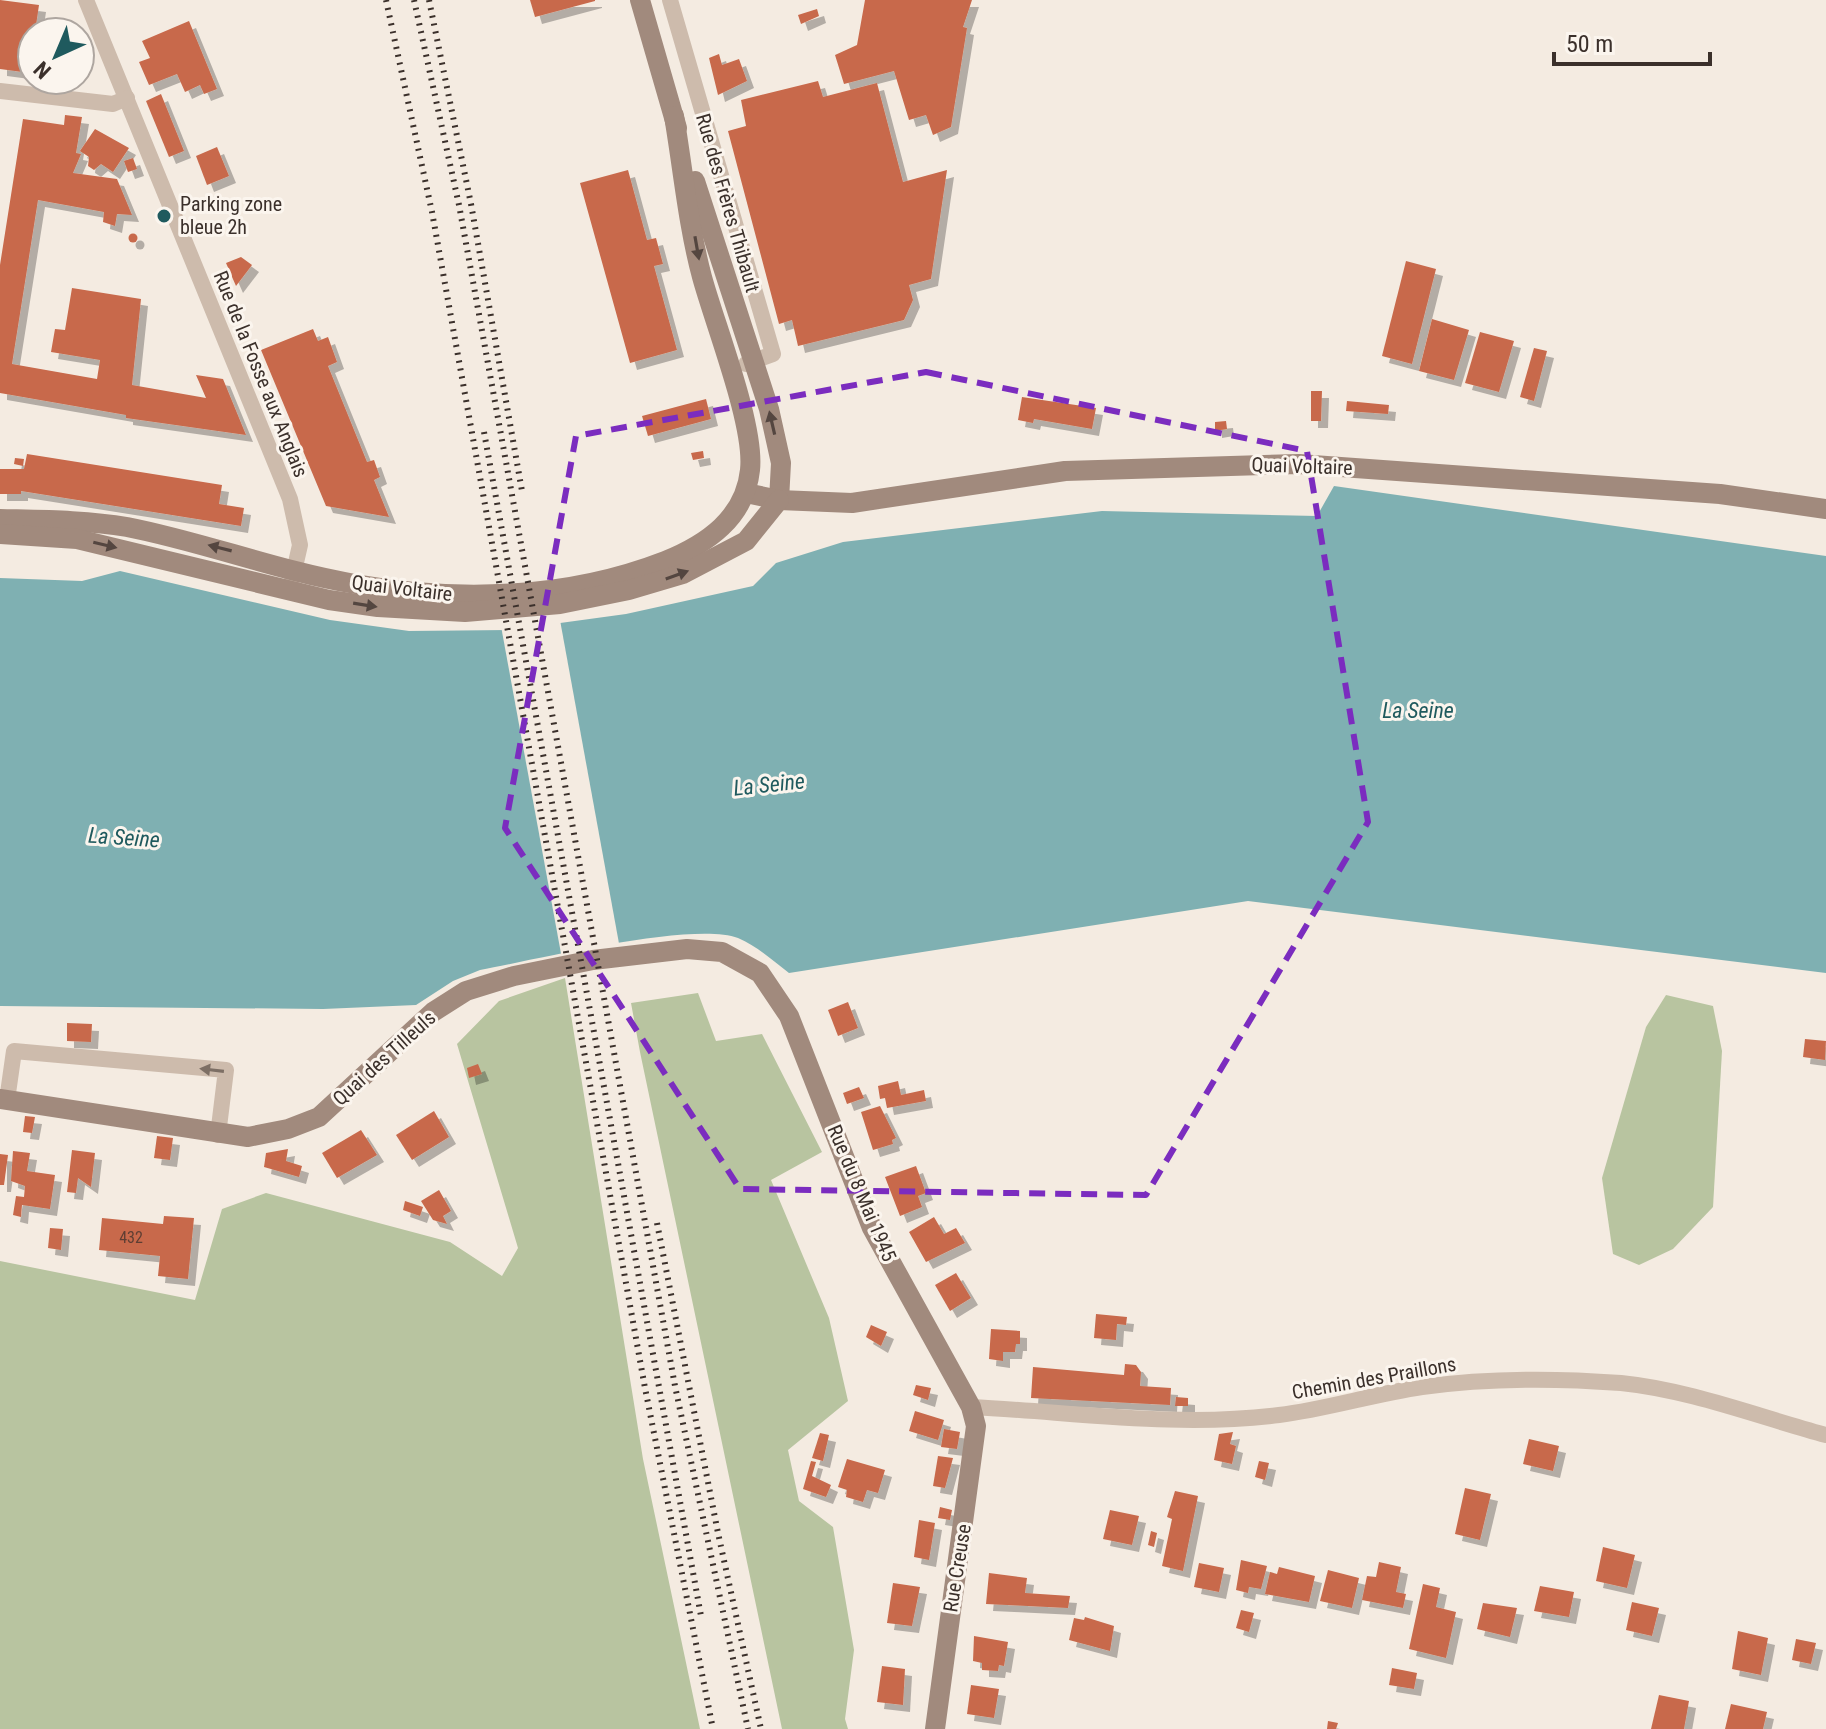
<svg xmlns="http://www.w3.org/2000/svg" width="1826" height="1729" viewBox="0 0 1826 1729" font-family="'Roboto Condensed',sans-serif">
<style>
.green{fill:#b8c4a0}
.water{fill:#7fb0b2}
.pier{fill:#f4ebe1}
.building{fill:#c8694b;filter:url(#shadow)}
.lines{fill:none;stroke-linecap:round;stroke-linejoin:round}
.street{stroke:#cdbbac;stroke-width:16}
.secondary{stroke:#a18a7d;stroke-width:20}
.rail{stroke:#3b302b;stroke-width:6;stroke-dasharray:2 6;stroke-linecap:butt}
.oneway{fill:#544640}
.oneway2{fill:#7d6f65}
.marked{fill:none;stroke:#7b2cbf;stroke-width:6;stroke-dasharray:16 10;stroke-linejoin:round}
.poi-dot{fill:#1f5a5e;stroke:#fbf5ee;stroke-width:3}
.labels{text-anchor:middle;stroke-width:6;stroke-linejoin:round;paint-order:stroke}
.number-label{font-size:16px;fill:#5e3e33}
.street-label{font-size:20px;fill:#3b302b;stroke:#fbf5ee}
.poi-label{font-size:20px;fill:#3b302b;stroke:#fbf5ee;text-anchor:start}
.water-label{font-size:22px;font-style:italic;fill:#1f5a5e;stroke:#fbf5ee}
</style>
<defs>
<filter id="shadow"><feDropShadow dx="7" dy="7" stdDeviation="0" flood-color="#0004"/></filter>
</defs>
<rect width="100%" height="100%" fill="#f4ebe1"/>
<!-- green -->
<g class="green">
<polygon points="565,978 643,1459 700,1729 0,1729 0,1261 195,1300 222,1209 266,1193 450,1242 502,1276 518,1248 457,1044 499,1001"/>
<polygon points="698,993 716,1041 762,1034 822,1152 771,1180 829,1318 848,1401 788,1450 799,1501 833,1527 854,1650 845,1719 848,1729 782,1729 640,1052 631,1003"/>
<polygon points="1666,995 1713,1006 1722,1051 1713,1207 1673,1249 1639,1265 1613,1254 1602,1178 1646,1027"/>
</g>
<!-- water -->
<path class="water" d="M1334,486l492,70v417l-578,-72 -459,72c-16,-12 -32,-27 -51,-35 -46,-17 -203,22 -258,32l-27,11 -37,24 -93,4 -323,-3v-428l82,3 38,-10 210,49 79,11 100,-1 117,-16 127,-28 23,-23 67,-21 259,-31 215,5z"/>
<!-- pier -->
<polygon class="pier" points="560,620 620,949 562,959 501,626"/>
<!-- building -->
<g class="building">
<polygon points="0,0 39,5 35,32 32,32 30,73 0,69"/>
<polygon points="530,0 595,0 595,1 535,17"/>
<polygon points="865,0 972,0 963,27 967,28 951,127 933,135 926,115 909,120 894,71 844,84 835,55 857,45"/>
<polygon points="817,9 819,16 801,24 798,15"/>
<polygon points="189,21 217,89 204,94 200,85 185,92 177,74 149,85 139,62 150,58 142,41"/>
<polygon points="719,54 722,65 739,59 747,81 718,95 709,58"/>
<polygon points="818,81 823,97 877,83 903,182 947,170 931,279 909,285 913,300 904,320 798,346 792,320 779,324 728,131 746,126 741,100"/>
<polygon points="161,94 184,151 169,157 146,101"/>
<polygon points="65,115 82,117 76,153 81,154 73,173 117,179 132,215 117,214 115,226 103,222 104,212 38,200 12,364 97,379 100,360 51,352 55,329 65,330 72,288 141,299 132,385 206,398 196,375 223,379 246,435 126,418 126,415 0,393 0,265 23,119 64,125"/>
<polygon points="95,129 129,148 113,172 101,164 94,170 88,166 89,157 80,151"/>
<polygon points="217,147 229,176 207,185 196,156"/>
<polygon points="133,158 137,169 128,172 124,161"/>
<polygon points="628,170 647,240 656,238 663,264 654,266 677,350 630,363 580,183"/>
<circle cx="133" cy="238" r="4.5"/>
<polygon points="241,257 252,265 236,286 226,263"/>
<polygon points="1406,261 1436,269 1412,364 1382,356"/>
<polygon points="1432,319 1469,330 1454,380 1419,371"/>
<polygon points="313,329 318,341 328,337 337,362 328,366 367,462 374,460 380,477 374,480 389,517 326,506 261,350"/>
<polygon points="1480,332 1514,341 1499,392 1465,383"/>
<polygon points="1534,348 1547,351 1534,401 1520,397"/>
<polygon points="1311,391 1322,391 1321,421 1311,421"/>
<polygon points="1022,397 1096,408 1092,429 1034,419 1033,423 1018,420"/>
<polygon points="706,399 711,419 648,436 642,416"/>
<polygon points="1347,401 1389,405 1388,414 1346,411"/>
<polygon points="1226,421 1227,429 1215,431 1215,422"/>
<polygon points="703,451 704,458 693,460 691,453"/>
<polygon points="27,454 222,485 219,504 244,508 241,526 21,491 21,494 0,494 0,469 24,469"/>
<polygon points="15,458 24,459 23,466 14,464"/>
<polygon points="848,1002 858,1028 838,1036 828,1010"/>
<polygon points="67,1023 92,1024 91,1042 67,1041"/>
<polygon points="1805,1039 1826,1041 1825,1060 1803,1057"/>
<polygon points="478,1064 482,1074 469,1078 467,1068"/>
<polygon points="898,1081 901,1095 924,1090 926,1101 887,1108 885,1098 880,1099 878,1086"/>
<polygon points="859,1087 864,1098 847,1104 843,1093"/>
<polygon points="880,1106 896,1138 892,1140 893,1144 873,1150 861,1112"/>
<polygon points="434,1111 449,1137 412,1160 396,1135"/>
<polygon points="25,1116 35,1117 32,1133 23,1132"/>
<polygon points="361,1130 377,1155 337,1178 322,1153"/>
<polygon points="157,1136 173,1138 170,1160 154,1158"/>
<polygon points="288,1149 286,1161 302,1166 299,1177 264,1167 266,1153"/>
<polygon points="72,1150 95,1153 91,1187 78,1178 76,1193 67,1192"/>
<polygon points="13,1151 30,1153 27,1171 55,1175 50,1209 22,1205 21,1217 13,1215 16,1196 24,1197 25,1186 11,1181"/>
<polygon points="0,1154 8,1155 4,1185 0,1185"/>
<polygon points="916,1166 926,1193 918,1196 922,1207 900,1216 885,1177"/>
<polygon points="439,1190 451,1211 443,1216 447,1224 433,1220 421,1201"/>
<polygon points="405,1201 423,1207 420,1216 403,1210"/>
<polygon points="164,1216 194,1218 188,1279 158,1276 160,1256 99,1250 102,1218 163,1224"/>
<polygon points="934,1217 944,1234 956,1228 965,1243 926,1262 909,1232"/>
<polygon points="50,1228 63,1229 61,1250 48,1248"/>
<polygon points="956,1273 971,1298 950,1311 935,1285"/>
<polygon points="1096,1314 1127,1317 1126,1325 1117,1324 1116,1340 1094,1338"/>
<polygon points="871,1325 887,1332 881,1346 866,1337"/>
<polygon points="991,1329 1020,1331 1020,1344 1016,1344 1015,1352 1003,1352 1003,1361 989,1359"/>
<polygon points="1125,1364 1136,1365 1141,1372 1140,1386 1171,1388 1170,1405 1031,1398 1033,1367 1124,1375"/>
<polygon points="916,1385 931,1388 928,1400 913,1395"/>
<polygon points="1176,1397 1188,1398 1188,1406 1175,1406"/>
<polygon points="915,1411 944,1420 938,1440 909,1431"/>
<polygon points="944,1429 960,1432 957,1449 941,1447"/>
<polygon points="1233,1432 1230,1444 1236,1446 1232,1464 1214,1460 1219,1434"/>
<polygon points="820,1433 829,1435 823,1461 812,1458"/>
<polygon points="1529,1439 1559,1446 1553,1471 1523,1464"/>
<polygon points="938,1456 953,1458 945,1488 933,1486"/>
<polygon points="847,1459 885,1470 878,1493 867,1490 863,1502 846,1497 847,1490 838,1487"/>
<polygon points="811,1461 816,1462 812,1476 831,1485 826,1497 803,1489"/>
<polygon points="1259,1461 1269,1463 1265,1480 1255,1477"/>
<polygon points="1465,1488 1491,1494 1480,1540 1455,1534"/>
<polygon points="1175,1491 1198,1496 1183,1571 1162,1566 1172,1519 1167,1517"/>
<polygon points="940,1507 952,1510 950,1520 938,1518"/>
<polygon points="1110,1510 1139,1516 1132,1545 1103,1539"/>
<polygon points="919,1520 935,1523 929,1560 914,1557"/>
<polygon points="1151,1531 1157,1533 1154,1547 1148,1545"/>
<polygon points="1603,1547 1635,1555 1627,1588 1596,1581"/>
<polygon points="1241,1560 1267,1566 1261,1589 1249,1587 1248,1593 1236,1590"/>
<polygon points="1379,1562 1401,1567 1396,1592 1406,1594 1403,1608 1362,1600 1367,1576 1376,1577"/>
<polygon points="1199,1563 1224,1568 1219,1592 1194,1587"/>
<polygon points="1279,1567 1315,1576 1309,1602 1265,1594 1270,1572 1277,1574"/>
<polygon points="1328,1570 1359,1578 1352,1608 1320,1601"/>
<polygon points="989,1573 1027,1578 1025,1593 1070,1596 1068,1608 986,1604"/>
<polygon points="893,1583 920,1587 912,1626 887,1623"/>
<polygon points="1423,1584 1440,1588 1436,1607 1456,1612 1446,1658 1409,1649"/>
<polygon points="1540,1586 1574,1592 1569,1617 1534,1611"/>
<polygon points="1632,1602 1659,1608 1652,1636 1626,1630"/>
<polygon points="1483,1603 1517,1608 1510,1637 1477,1629"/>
<polygon points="1241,1610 1254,1613 1249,1632 1236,1628"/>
<polygon points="1085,1617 1114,1626 1110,1651 1069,1640 1074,1618 1084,1620"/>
<polygon points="1738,1631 1768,1638 1761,1675 1732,1669"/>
<polygon points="974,1636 1008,1642 1004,1666 999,1665 998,1671 982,1670 982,1663 973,1661"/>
<polygon points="1796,1639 1816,1643 1811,1664 1792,1660"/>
<polygon points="882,1666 905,1669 903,1705 877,1702"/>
<polygon points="1392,1668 1417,1673 1414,1689 1389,1685"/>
<polygon points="971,1685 999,1689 994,1718 967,1714"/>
<polygon points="1659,1695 1689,1701 1684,1729 1651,1729"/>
<polygon points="1731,1704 1767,1712 1763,1729 1725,1729"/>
<polygon points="1328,1721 1338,1723 1336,1729 1327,1729"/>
</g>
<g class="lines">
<!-- street -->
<g class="street">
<polyline points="86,0 290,499 300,545 292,580"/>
<polyline points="670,0 773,354 746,364"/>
<polyline points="0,91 113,104 127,98"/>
<polyline points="7,1100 14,1051 226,1070 218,1135"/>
<path d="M971,1407c102,5 207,21 308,8 48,-6 95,-21 143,-28 65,-9 133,-9 199,-4 69,7 138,34 205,52"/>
</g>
<!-- secondary -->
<g class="secondary">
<polyline points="640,0 677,128"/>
<polyline points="695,181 769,409 781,463 779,500"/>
<polyline points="746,493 779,500 852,503 1065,471 1299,464 1720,494 1826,509"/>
<path d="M0,519c41,1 86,1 127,8 77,15 151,44 228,57 103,18 212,15 310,-23 42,-17 80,-43 85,-91 5,-45 -35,-145 -48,-193 -14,-52 -19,-108 -28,-161"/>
<polyline points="0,534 77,539 329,600 378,607 465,612 560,604 629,590 683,574 746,541 779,500"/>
<polyline points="0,1099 248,1137 288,1129 319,1117 433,1012 466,991 514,976 593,960 687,949 722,952 760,973 789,1016 872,1228 971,1407 976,1426 935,1729"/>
</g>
<!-- rail -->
<g class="rail">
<polyline points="386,0 432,212 645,1388 713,1729"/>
<polyline points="414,0 459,205 675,1386 748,1729"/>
<polyline points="429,0 471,204 522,491"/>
<polyline points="484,432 701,1616"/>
<polyline points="657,1223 718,1533 761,1729"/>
</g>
</g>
<!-- one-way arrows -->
<defs><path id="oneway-solid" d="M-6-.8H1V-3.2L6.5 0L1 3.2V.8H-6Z" transform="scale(2)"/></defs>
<g class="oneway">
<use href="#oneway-solid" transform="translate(697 248) rotate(80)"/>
<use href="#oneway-solid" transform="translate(772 423) rotate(-103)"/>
<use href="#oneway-solid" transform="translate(105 545) rotate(13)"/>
<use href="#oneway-solid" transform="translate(220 548) rotate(-166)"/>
<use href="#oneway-solid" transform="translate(677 575) rotate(-20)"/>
<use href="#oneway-solid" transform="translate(365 605) rotate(9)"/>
</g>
<use class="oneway2" href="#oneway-solid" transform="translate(212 1070) rotate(-173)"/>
<!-- marked area -->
<path class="marked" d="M926,372l381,79 61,371 -222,373 -406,-6 -235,-361 71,-392z"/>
<!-- markers -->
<circle class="poi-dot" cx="164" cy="216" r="8"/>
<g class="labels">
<!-- number labels -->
<g class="number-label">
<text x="131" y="1243">432</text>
</g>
<!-- street labels -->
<g class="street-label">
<text transform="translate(728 203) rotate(74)" y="7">Rue des Frères Thibault</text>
<text transform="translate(261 374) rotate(68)" y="7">Rue de la Fosse aux Anglais</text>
<text transform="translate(1302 466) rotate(2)" y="7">Quai Voltaire</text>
<text transform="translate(402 588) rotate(7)" y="7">Quai Voltaire</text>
<text transform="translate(384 1058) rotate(-42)" y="7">Quai des Tilleuls</text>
<text transform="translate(862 1193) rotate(67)" y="7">Rue du 8 Mai 1945</text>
<text transform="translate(1374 1378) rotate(-10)" y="7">Chemin des Praillons</text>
<text transform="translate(957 1568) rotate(-81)" y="7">Rue Creuse</text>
</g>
<!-- poi labels -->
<g class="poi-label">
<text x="180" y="211">Parking zone<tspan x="180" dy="23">bleue 2h</tspan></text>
</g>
<!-- water labels -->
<g class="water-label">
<text x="1418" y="718">La Seine</text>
<text transform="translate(769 784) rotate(-6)" y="8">La Seine</text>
<text transform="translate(124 837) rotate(4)" y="8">La Seine</text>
</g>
</g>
<!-- north arrow -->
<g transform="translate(56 56) rotate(224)"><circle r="38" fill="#fbf5ee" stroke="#aea6a0" stroke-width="2"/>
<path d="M0-6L14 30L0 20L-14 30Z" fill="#1f5a5e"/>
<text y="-12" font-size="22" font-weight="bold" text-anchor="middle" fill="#3b302b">N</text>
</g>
<!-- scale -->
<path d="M1554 52v12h156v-12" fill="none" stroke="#3b302b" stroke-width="4"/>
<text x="1566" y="52" font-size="24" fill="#3b302b" stroke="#fbf5ee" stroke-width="6" paint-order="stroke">50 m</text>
</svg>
